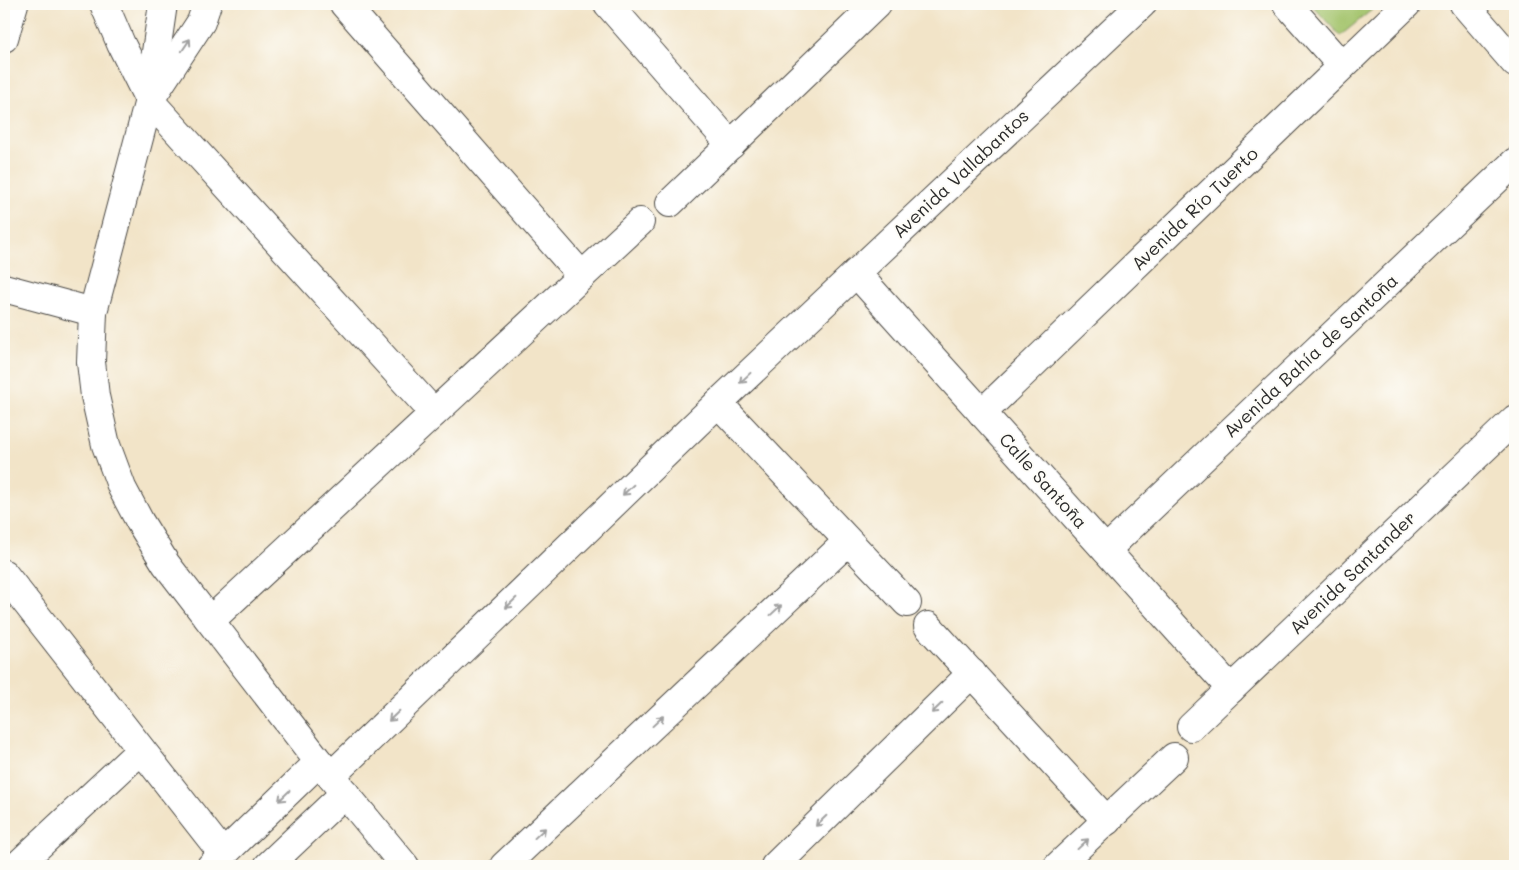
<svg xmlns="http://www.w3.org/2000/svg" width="1519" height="870" viewBox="0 0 1519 870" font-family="Mali,sans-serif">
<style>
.green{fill:#a5c56e;stroke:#68784c}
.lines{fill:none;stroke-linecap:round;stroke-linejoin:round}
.minor-casing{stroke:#494743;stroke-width:30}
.minor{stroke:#fff;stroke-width:28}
.oneway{stroke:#a0a0a0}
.labels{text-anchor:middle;stroke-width:4;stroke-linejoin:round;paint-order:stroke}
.street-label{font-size:18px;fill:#2b2b2b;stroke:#fdfcf7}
</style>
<rect width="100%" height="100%" fill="#fdfcf7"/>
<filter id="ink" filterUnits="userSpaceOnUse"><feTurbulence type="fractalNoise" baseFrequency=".02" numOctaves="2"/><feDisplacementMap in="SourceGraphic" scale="10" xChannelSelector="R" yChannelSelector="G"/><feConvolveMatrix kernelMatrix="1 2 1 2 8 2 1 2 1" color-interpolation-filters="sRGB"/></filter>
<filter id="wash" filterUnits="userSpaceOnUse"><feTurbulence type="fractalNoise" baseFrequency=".0096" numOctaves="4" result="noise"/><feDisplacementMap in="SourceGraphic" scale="20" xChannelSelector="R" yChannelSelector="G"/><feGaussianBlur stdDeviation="1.12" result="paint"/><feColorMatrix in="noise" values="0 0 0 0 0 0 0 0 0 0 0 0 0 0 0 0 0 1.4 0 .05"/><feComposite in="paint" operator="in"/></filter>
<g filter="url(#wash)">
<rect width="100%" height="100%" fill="#f2e4c8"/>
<!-- green -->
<polygon class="green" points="1311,4 1379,4 1340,36"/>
</g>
<g filter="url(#ink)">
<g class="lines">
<!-- minor casing -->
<g class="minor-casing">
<g id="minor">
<polyline points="104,4 121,44 149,100 434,413"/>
<polyline points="163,4 149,100 93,312 91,362 95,396 106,445 122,488 140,522 166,564 319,762 405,866"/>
<polyline points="344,4 582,276"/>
<polyline points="608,4 731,145"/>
<polyline points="1287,4 1342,66"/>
<polyline points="1464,4 1515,63"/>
<polyline points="4,38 14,4"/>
<polyline points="153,95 201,22 207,4"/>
<polyline points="670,203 877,4"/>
<polyline points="856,273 1231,689"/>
<polyline points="4,288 93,312"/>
<polyline points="718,403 907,603"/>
<polyline points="982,413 1407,4"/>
<polyline points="1106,550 1515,162"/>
<polyline points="4,574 223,854"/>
<polyline points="211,620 640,222"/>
<polyline points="928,626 1107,821"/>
<polyline points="1191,727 1515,419"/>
<polyline points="331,776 718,403 1142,4"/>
<polyline points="17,866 141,750"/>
<polyline points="211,866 319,762"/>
<polyline points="268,866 345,793"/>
<polyline points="504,866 847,542"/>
<polyline points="775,866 972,673"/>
<polyline points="1058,866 1174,757"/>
</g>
</g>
<!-- minor -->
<use href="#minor" class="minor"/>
</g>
<!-- one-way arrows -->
<defs><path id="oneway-shaft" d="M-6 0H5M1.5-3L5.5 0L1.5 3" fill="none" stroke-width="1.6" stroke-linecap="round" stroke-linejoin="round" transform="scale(1.25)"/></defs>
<g class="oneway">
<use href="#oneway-shaft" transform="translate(186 45) rotate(-56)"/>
<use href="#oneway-shaft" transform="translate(745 378) rotate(137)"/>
<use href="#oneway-shaft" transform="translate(628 490) rotate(136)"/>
<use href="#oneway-shaft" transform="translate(511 603) rotate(136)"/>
<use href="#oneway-shaft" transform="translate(776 610) rotate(-43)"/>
<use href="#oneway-shaft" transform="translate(937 708) rotate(136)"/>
<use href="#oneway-shaft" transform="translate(394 716) rotate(136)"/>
<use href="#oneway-shaft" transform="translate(658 721) rotate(-43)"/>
<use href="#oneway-shaft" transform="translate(284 796) rotate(136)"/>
<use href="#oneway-shaft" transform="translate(821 821) rotate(136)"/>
<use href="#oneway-shaft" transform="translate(540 833) rotate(-43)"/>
<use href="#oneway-shaft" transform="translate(1083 844) rotate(-43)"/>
</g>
</g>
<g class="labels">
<!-- street labels -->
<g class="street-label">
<text transform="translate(961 174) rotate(-43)" y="6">Avenida Vallabantos</text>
<text transform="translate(1195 209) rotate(-44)" y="6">Avenida Río Tuerto</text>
<text transform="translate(1311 356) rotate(-43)" y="6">Avenida Bahía de Santoña</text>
<text transform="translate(1043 481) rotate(48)" y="6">Calle Santoña</text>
<text transform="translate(1353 573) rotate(-44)" y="6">Avenida Santander</text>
</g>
</g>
<!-- margin -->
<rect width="1519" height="870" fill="none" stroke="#fdfcf7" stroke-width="20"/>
</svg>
